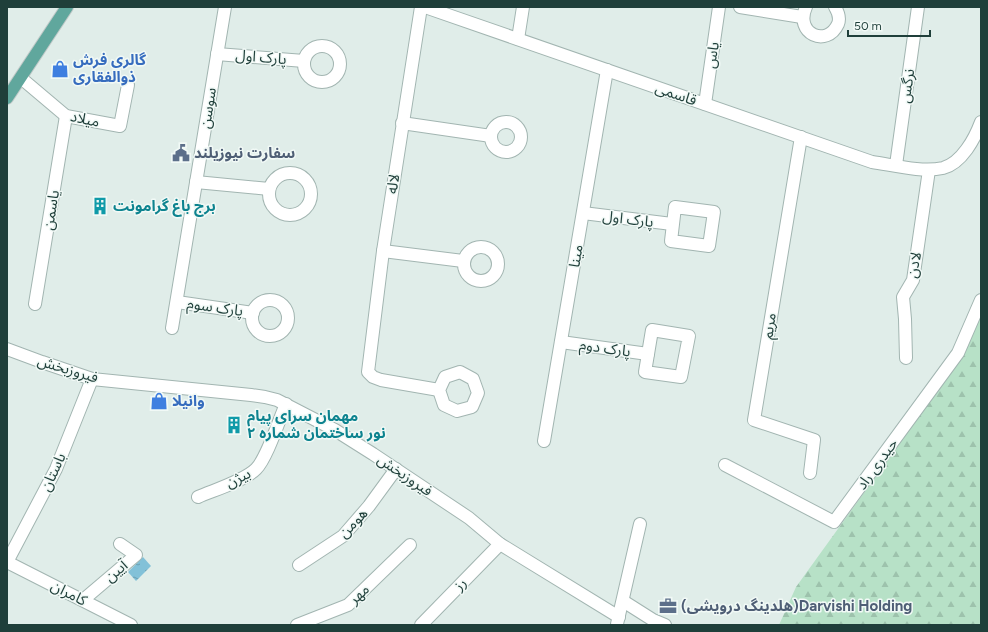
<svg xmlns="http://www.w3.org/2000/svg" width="988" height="632" viewBox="0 0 988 632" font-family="Figtree,'Noto Sans Arabic',sans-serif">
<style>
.forest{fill:url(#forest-firs)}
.water{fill:url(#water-ripples)}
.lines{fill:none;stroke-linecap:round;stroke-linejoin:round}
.minor-casing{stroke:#a2b5b1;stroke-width:14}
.major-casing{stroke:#c0c9c8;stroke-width:14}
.minor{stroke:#fff;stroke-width:12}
.major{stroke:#60a79d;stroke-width:12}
.labels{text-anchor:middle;stroke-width:3;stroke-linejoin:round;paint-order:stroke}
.street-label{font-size:15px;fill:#1f3f3a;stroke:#f1f9f6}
.shop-label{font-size:15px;font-weight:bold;fill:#366cbe;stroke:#f1f9f6;text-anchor:start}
.service-label{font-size:15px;font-weight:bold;fill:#4e5e75;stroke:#f1f9f6;text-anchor:start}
.culture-label{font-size:15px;font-weight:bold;fill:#0d838f;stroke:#f1f9f6;text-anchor:start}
</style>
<defs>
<pattern id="forest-firs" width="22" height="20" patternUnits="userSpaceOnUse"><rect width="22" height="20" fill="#b7e1c7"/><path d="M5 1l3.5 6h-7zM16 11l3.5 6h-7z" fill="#9dc2ac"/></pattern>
<pattern id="water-ripples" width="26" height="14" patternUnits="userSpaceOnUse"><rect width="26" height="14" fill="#82c1d8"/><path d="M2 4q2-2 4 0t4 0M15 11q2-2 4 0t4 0" fill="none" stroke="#6a9eb0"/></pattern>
</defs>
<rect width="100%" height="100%" fill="#e0ede9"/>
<!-- forest -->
<polygon class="forest" points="981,314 981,625 779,625 796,587 957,364"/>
<!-- water -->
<polygon class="water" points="143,557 151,566 136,581 128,572"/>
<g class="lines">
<!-- minor casing -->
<g class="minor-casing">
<g id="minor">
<polyline points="421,7 383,251 368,372 373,377 381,380 439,390"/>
<path d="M425,7l447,155c21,3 50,11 71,6 19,-5 32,-30 38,-46"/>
<polyline points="740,7 802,17"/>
<path d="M806,7c-12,27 21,41 32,17 2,-5 0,-12 -3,-17"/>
<polyline points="518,39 523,7"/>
<circle cx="322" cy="64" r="18"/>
<polyline points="217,54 304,61"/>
<polyline points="21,78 66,116 120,126 128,85"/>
<polyline points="705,104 719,7"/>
<circle cx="506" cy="137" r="15"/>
<polyline points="402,123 491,136"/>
<polyline points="801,137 754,420 814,440 810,473"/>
<polyline points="896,165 918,7"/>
<circle cx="290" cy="194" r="21"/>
<polyline points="196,182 269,189"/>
<polygon points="675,207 714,212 709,246 671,241"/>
<polyline points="583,213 672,224"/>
<circle cx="481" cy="264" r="17"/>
<polyline points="383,251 463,261"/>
<circle cx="270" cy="318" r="18"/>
<polyline points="177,302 253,313"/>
<polyline points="35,304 66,116"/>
<polyline points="172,328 225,7"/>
<polygon points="652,330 689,336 681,377 645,372"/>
<polyline points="561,342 648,354"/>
<polyline points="7,349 42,362 92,379 251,395 265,397 277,400 335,430 373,454 469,518 500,544 619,617"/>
<polyline points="906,358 905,319 903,297 913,280 929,170"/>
<polygon points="460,372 473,379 478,393 472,407 457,411 444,405 439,390 445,377"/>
<polyline points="544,441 607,70"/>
<polyline points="725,465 834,522 958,353 981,300"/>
<path d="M198,497c16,-7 46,-16 58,-28 11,-11 23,-49 30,-65"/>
<polyline points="7,562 56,469 92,379"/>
<polyline points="7,562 131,625"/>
<polyline points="299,565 343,536 369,506 396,469"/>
<polyline points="83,600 136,555 120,544"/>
<polyline points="623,601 653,620 665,625"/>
<polyline points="617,624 640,524"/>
<polyline points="297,625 348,605 410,545"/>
<polyline points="421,625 500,544"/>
</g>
</g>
<!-- major casing -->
<g class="major-casing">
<polyline id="major" points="7,98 67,7"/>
</g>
<!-- minor -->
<use href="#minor" class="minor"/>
<!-- major -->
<use href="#major" class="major"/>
</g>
<!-- icons -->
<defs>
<g id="shop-bare" transform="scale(1.38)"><path d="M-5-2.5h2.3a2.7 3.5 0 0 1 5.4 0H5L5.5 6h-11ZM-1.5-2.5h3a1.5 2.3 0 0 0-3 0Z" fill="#3f7fe0" stroke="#f1f9f6" stroke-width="2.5" paint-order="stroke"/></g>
<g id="civic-bare" transform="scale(1.38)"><path d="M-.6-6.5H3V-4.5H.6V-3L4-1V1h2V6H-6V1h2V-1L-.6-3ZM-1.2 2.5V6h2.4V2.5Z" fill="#5c6f8a" stroke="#f1f9f6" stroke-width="2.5" paint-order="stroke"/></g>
<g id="building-bare" transform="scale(1.38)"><path d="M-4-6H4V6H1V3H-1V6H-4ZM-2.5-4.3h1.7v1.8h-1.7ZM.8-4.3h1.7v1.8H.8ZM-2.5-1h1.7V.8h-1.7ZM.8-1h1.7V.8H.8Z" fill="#0f9aa8" stroke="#f1f9f6" stroke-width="2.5" paint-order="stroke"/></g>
<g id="office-bare" transform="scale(1.38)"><path d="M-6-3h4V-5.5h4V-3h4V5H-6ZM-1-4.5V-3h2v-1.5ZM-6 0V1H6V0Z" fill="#5c6f8a" stroke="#f1f9f6" stroke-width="2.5" paint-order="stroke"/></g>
</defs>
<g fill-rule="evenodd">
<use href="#shop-bare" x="60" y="69"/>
<use href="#civic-bare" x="181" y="153"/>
<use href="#building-bare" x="100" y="206"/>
<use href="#shop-bare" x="159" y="401"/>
<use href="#building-bare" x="234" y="425"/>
<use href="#office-bare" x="668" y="606"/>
</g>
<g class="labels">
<!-- street labels -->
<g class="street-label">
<text transform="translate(712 55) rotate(-81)" y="5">یاس</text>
<text transform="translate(261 57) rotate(5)" y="5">پارک اول</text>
<text transform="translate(907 86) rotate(-82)" y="5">نرگس</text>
<text transform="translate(676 94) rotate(19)" y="5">قاسمی</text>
<text transform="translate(208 108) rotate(-81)" y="5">سوسن</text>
<text transform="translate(85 119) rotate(12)" y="5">میلاد</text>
<text transform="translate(393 184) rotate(-82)" y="5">لاله</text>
<text transform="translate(51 210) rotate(-81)" y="5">یاسمن</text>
<text transform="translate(628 219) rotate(7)" y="5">پارک اول</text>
<text transform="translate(576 256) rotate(-80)" y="5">مینا</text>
<text transform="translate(914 265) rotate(-79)" y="5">لادن</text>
<text transform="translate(215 307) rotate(8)" y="5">پارک سوم</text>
<text transform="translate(769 326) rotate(-81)" y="5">مریم</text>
<text transform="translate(605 348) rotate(8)" y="5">پارک دوم</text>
<text transform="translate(68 369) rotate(17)" y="5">فیروزبخش</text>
<text transform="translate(877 464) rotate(-54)" y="5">حیدری راد</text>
<text transform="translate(53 472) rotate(-65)" y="5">باستان</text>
<text transform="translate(405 475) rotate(34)" y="5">فیروزبخش</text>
<text transform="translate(238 478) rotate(-27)" y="5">بیژن</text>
<text transform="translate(353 523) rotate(-46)" y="5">هومن</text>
<text transform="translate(116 571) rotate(-40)" y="5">آیین</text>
<text transform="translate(460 584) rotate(-46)" y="5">رز</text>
<text transform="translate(69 593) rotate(27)" y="5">کامران</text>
<text transform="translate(359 594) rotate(-43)" y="5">مهر</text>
</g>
<!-- shop labels -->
<g class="shop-label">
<text x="73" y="65">گالری فرش<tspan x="73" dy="17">ذوالفقاری</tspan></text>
<text x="172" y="406">وانیلا</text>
</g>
<!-- service labels -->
<g class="service-label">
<text x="194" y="158">سفارت نیوزیلند</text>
<text x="681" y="611">(هلدینگ درویشی)Darvishi Holding</text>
</g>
<!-- culture labels -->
<g class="culture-label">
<text x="113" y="211">برج باغ گرامونت</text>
<text x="247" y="421">مهمان سرای پیام<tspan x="247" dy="17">نور ساختمان شماره ۲</tspan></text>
</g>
</g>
<!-- border -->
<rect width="988" height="632" fill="none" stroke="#1f3f3a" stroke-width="16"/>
<!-- scale -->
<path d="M848 30v6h82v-6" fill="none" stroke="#1f3f3a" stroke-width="2"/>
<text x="854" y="30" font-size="12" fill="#1f3f3a" stroke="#f1f9f6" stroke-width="3" paint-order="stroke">50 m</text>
</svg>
